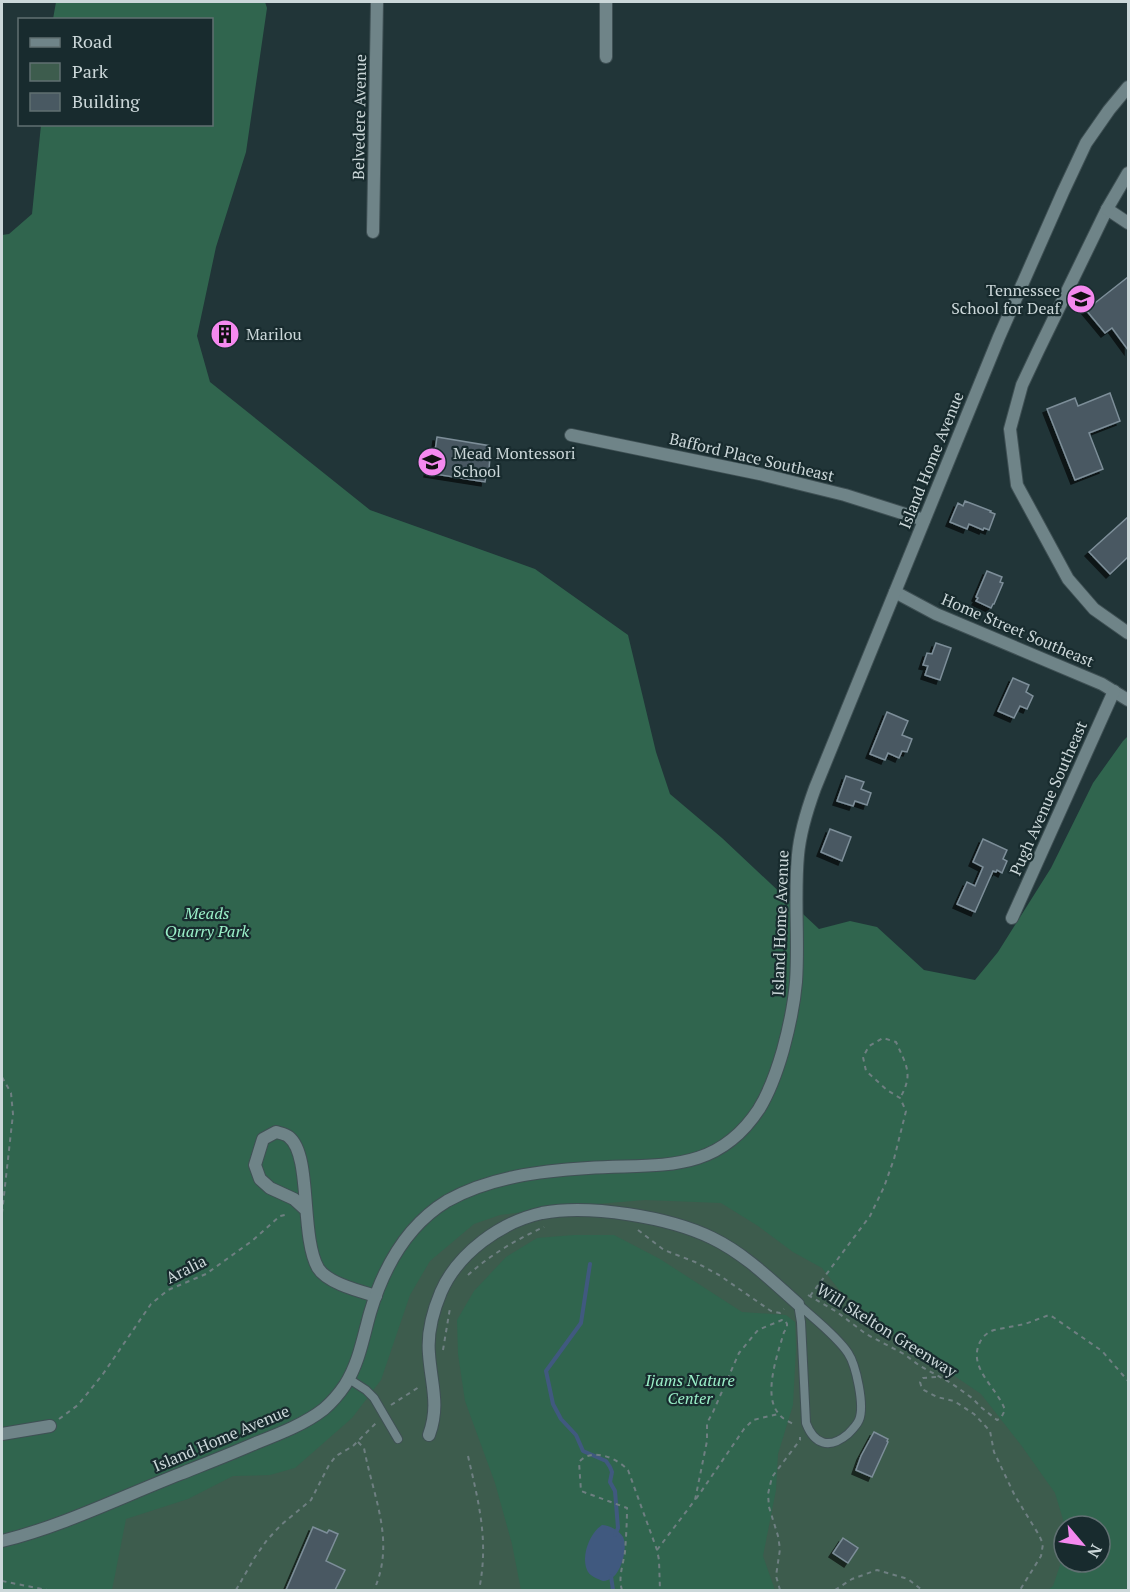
<svg xmlns="http://www.w3.org/2000/svg" width="1130" height="1592" viewBox="0 0 1130 1592" font-family="'PT Serif',serif">
<style>
.green{fill:#3d5c4d;fill-rule:evenodd}
.forest{fill:#30654e}
.water{fill:#40597f}
.lines{fill:none;stroke-linecap:round;stroke-linejoin:round}
.stream{stroke:#40597f;stroke-width:4}
.building{fill:#495962;stroke:#7d8e99;stroke-width:1.5;filter:url(#shadow)}
.service-casing{stroke:#3f5054;stroke-width:10}
.minor-casing{stroke:#3f5054;stroke-width:14}
.tertiary-casing{stroke:#3f5054;stroke-width:14}
.path{stroke:#6e7f81;stroke-width:2;stroke-dasharray:4.5 4.5;stroke-linecap:butt}
.service{stroke:#6f8488;stroke-width:8}
.minor{stroke:#6f8488;stroke-width:12}
.tertiary{stroke:#6f8488;stroke-width:12}
.labels{text-anchor:middle;stroke-width:4.5;stroke-linejoin:round;paint-order:stroke}
.street-label{font-size:16px;fill:#cbd7d9;stroke:#182b2e}
.poi-label{font-size:16px;fill:#cbd7d9;stroke:#182b2e;text-anchor:start}
.park-label{font-size:16px;font-style:italic;fill:#9aefc8;stroke:#182b2e}
</style>
<defs>
<filter id="shadow"><feDropShadow dx="-4" dy="4" stdDeviation="0" flood-color="#0009"/></filter>
</defs>
<rect width="100%" height="100%" fill="#213538"/>
<!-- green -->
<path class="green" d="M706,1175l422,250v165h-1126l402,-312 77,-67zM1064,1526h36v36h-36z"/>
<!-- forest -->
<g class="forest">
<polygon points="56,2 265,2 267,8 246,152 216,247 197,336 210,382 370,510 535,569 628,635 656,752 670,794 722,838 819,929 850,921 877,927 924,970 975,980 998,952 1051,868 1093,783 1123,741 1128,736 1128,1590 1048,1590 1053,1586 1064,1553 1064,1562 1100,1562 1100,1526 1065,1526 1055,1493 1021,1445 981,1394 896,1336 840,1291 822,1268 793,1252 758,1226 721,1203 645,1200 561,1207 500,1215 474,1224 430,1261 410,1295 381,1380 352,1418 295,1468 270,1475 233,1476 188,1499 126,1519 112,1590 2,1590 2,235 9,234 32,214 41,125 212,124 212,20 53,19"/>
<polygon points="574,1235 614,1235 660,1259 742,1312 786,1315 795,1322 796,1348 793,1405 778,1454 776,1490 763,1556 775,1590 521,1590 512,1544 495,1483 465,1401 458,1354 457,1320 474,1291 506,1257 537,1238"/>
</g>
<!-- water -->
<path class="water" d="M602,1525c7,0 17,5 21,12 5,10 -1,34 -11,41 -2,1 -6,3 -9,3 -5,-2 -14,-5 -16,-11 -6,-15 3,-37 15,-45z"/>
<g class="lines">
<!-- stream -->
<g class="stream">
<polyline points="590,1264 581,1323 546,1371 553,1404 561,1419 576,1435 583,1451 606,1461 610,1467 612,1472 610,1482 615,1491 618,1528 615,1535"/>
<polyline points="611,1576 613,1590"/>
</g>
</g>
<!-- building -->
<g class="building">
<polygon points="1128,277 1128,350 1112,328 1105,333 1086,310"/>
<polygon points="1110,393 1120,421 1089,433 1103,469 1075,480 1047,409 1075,398 1078,406"/>
<polygon points="437,437 491,446 489,469 487,469 485,482 428,473 432,451 435,451"/>
<polygon points="965,501 991,511 990,512 995,514 989,530 984,528 983,530 969,524 967,529 950,522 958,503 963,506"/>
<polygon points="1128,517 1128,557 1110,574 1089,552"/>
<polygon points="987,571 1002,577 1000,582 1003,583 994,604 993,604 991,608 976,601 978,598 976,597"/>
<polygon points="936,643 951,648 940,680 925,675 928,666 923,665 927,653 932,654"/>
<polygon points="1013,678 1029,685 1026,692 1033,696 1027,709 1020,706 1014,718 998,711"/>
<polygon points="887,712 908,721 902,735 912,739 907,752 902,751 899,758 888,753 885,760 870,754"/>
<polygon points="846,776 864,782 861,789 871,793 867,805 855,801 853,806 837,801"/>
<polygon points="830,829 851,837 842,861 821,852"/>
<polygon points="983,839 1007,850 1003,859 1007,861 1002,873 997,870 996,872 993,871 975,912 957,904 967,882 975,886 983,867 973,862"/>
<polygon points="874,1432 888,1439 887,1441 888,1442 872,1477 856,1470 861,1456"/>
<polygon points="313,1527 327,1533 329,1530 338,1534 326,1561 345,1570 335,1590 286,1590"/>
<polygon points="843,1538 858,1548 848,1563 833,1553"/>
</g>
<g class="lines">
<!-- service casing -->
<g class="service-casing">
<g id="service">
<path d="M798,1304c15,14 39,32 50,49 8,12 17,53 11,67 -2,5 -7,10 -11,14 -19,16 -34,10 -42,-11l-5,-101z"/>
<polyline points="349,1379 366,1390 374,1398 398,1439"/>
</g>
</g>
<!-- minor casing -->
<g class="minor-casing">
<g id="minor">
<polyline points="606,2 606,57"/>
<polyline points="1128,173 1107,209 1038,351 1022,385 1010,429 1017,485 1068,579 1094,609 1128,633"/>
<polyline points="1107,209 1128,223"/>
<polyline points="373,232 377,2"/>
<polyline points="571,435 760,474 845,495 924,520"/>
<polyline points="895,592 936,614 1102,684 1128,700"/>
<polyline points="1012,918 1114,691"/>
<path d="M305,1209l-11,-10 -24,-11 -10,-9 -5,-14 8,-26 13,-7c3,1 10,2 13,5 23,18 11,99 29,131 9,15 41,23 58,28"/>
<polyline points="2,1434 50,1426"/>
<path d="M429,1435c11,-30 2,-51 0,-81 -2,-21 4,-43 12,-62 17,-39 60,-70 101,-79 47,-9 127,4 170,25 33,16 59,42 86,66"/>
</g>
</g>
<!-- tertiary casing -->
<g class="tertiary-casing">
<path id="tertiary" d="M2,1541c61,-15 119,-44 178,-67 25,-10 51,-20 76,-31 23,-9 49,-19 68,-34 8,-7 15,-15 21,-24 14,-22 18,-47 25,-72 13,-44 36,-87 77,-112 42,-24 94,-30 141,-33 69,-5 127,8 171,-59 11,-18 18,-38 24,-59 6,-22 11,-45 13,-68 3,-42 -2,-85 2,-127 2,-23 9,-45 17,-67l184,-451 64,-145 23,-49 23,-33 19,-23"/>
</g>
<!-- path -->
<g class="path">
<polyline points="2,1077 11,1093 13,1114 2,1213"/>
<polyline points="638,1230 664,1250 695,1262 719,1275 771,1311 780,1313 784,1309"/>
<path d="M468,1275c22,-20 49,-36 76,-48"/>
<path d="M808,1295l29,17 29,22 38,20 16,12 31,17 21,15 10,10 15,12 4,-2 4,-8c-8,-23 -38,-42 -25,-68 3,-6 8,-10 14,-12l31,-6 24,-9 4,2 49,34 26,30"/>
<path d="M810,1296l60,-80 14,-29 10,-28 12,-48 -6,-13 -13,-8 -21,-19 -3,-14 6,-11 14,-8 13,4c10,23 18,32 4,56"/>
<polyline points="443,1350 450,1308"/>
<polyline points="936,1377 923,1378 920,1382 922,1389 937,1397 954,1401 974,1414 990,1431 994,1452 1015,1496 1039,1535 1043,1544 1041,1556 1020,1590"/>
<polyline points="391,1405 419,1387"/>
<polyline points="59,1419 78,1405 103,1374 151,1304 168,1290 206,1274 252,1241 280,1216 289,1214"/>
<path d="M358,1442l6,6c9,49 32,93 10,142"/>
<path d="M468,1456c11,48 21,85 11,134"/>
<polyline points="696,1499 744,1429 753,1420 778,1414"/>
<path d="M657,1550l38,-50 12,-59v-18l6,-11 26,-59 19,-23 24,-10h3l2,4v4l-3,4c-6,21 -22,64 -5,82 3,5 11,8 16,11"/>
<polyline points="2,1581 47,1590"/>
<polyline points="236,1590 255,1557 267,1540 281,1525 311,1500 329,1465 336,1456 353,1446 376,1423"/>
<path d="M622,1590c-4,-12 1,-25 3,-38 1,-14 2,-29 2,-44l-46,-17 -2,-29c13,-15 38,-4 49,8l29,80 2,10 1,30"/>
<polyline points="780,1590 776,1576 780,1549 778,1536 769,1507 768,1494 772,1477 800,1440 800,1437"/>
<polyline points="835,1590 852,1579 877,1570 908,1579 922,1590"/>
</g>
<!-- service -->
<use href="#service" class="service"/>
<!-- minor -->
<use href="#minor" class="minor"/>
<!-- tertiary -->
<use href="#tertiary" class="tertiary"/>
</g>
<!-- icons -->
<defs>
<g id="school-disc" transform="scale(1.5)"><circle r="9.5" fill="#f589ef" stroke="#182b2e"/><path d="M0-5L7-2L0 1L-7-2ZM-4 1L0 2.5L4 1V4Q0 6-4 4Z" fill="#111"/></g>
<g id="building-disc" transform="scale(1.5)"><circle r="9.5" fill="#f589ef" stroke="#182b2e"/><path d="M-4-6H4V6H1V3H-1V6H-4ZM-2.5-4.3h1.7v1.8h-1.7ZM.8-4.3h1.7v1.8H.8ZM-2.5-1h1.7V.8h-1.7ZM.8-1h1.7V.8H.8Z" fill="#111"/></g>
</defs>
<g fill-rule="evenodd">
<use href="#school-disc" x="1081" y="299"/>
<use href="#building-disc" x="225" y="334"/>
<use href="#school-disc" x="432" y="462"/>
</g>
<g class="labels">
<!-- street labels -->
<g class="street-label">
<text transform="translate(359 117) rotate(-89)" y="6">Belvedere Avenue</text>
<text transform="translate(752 457) rotate(13)" y="6">Bafford Place Southeast</text>
<text transform="translate(931 460) rotate(-68)" y="6">Island Home Avenue</text>
<text transform="translate(1018 630) rotate(23)" y="6">Home Street Southeast</text>
<text transform="translate(1048 798) rotate(-66)" y="6">Pugh Avenue Southeast</text>
<text transform="translate(780 923) rotate(-88)" y="6">Island Home Avenue</text>
<text transform="translate(186 1269) rotate(-27)" y="6">Aralia</text>
<text transform="translate(887 1330) rotate(32)" y="6">Will Skelton Greenway</text>
<text transform="translate(221 1438) rotate(-23)" y="6">Island Home Avenue</text>
</g>
<!-- poi labels -->
<g class="poi-label">
<text x="1060" y="296" text-anchor="end">Tennessee<tspan x="1060" dy="18">School for Deaf</tspan></text>
<text x="246" y="340">Marilou</text>
<text x="453" y="459">Mead Montessori<tspan x="453" dy="18">School</tspan></text>
</g>
<!-- park labels -->
<g class="park-label">
<text x="207" y="919">Meads<tspan x="207" dy="18">Quarry Park</tspan></text>
<text x="690" y="1386">Ijams Nature<tspan x="690" dy="18">Center</tspan></text>
</g>
</g>
<!-- border -->
<rect width="1130" height="1592" fill="none" stroke="#cbd7d9" stroke-width="6"/>
<!-- legend -->
<rect x="18" y="18" width="195" height="108" fill="#182b2e" stroke="#607072" stroke-width="1.5"/>
<rect x="30" y="38" width="30" height="9" fill="#6f8488" stroke="#607072" stroke-width="1.5"/>
<text x="72" y="48" font-size="18" fill="#cbd7d9">Road</text>
<rect x="30" y="63" width="30" height="18" fill="#3d5c4d" stroke="#607072" stroke-width="1.5"/>
<text x="72" y="78" font-size="18" fill="#cbd7d9">Park</text>
<rect x="30" y="93" width="30" height="18" fill="#495962" stroke="#607072" stroke-width="1.5"/>
<text x="72" y="108" font-size="18" fill="#cbd7d9">Building</text>
<!-- north arrow -->
<g transform="translate(1082 1544) rotate(119)"><circle r="28" fill="#182b2e" stroke="#607072" stroke-width="1.5"/>
<path d="M0-4.5L10 22L0 15L-10 22Z" fill="#f589ef"/>
<text y="-9" font-size="16" font-weight="bold" text-anchor="middle" fill="#cbd7d9">N</text>
</g>
</svg>
